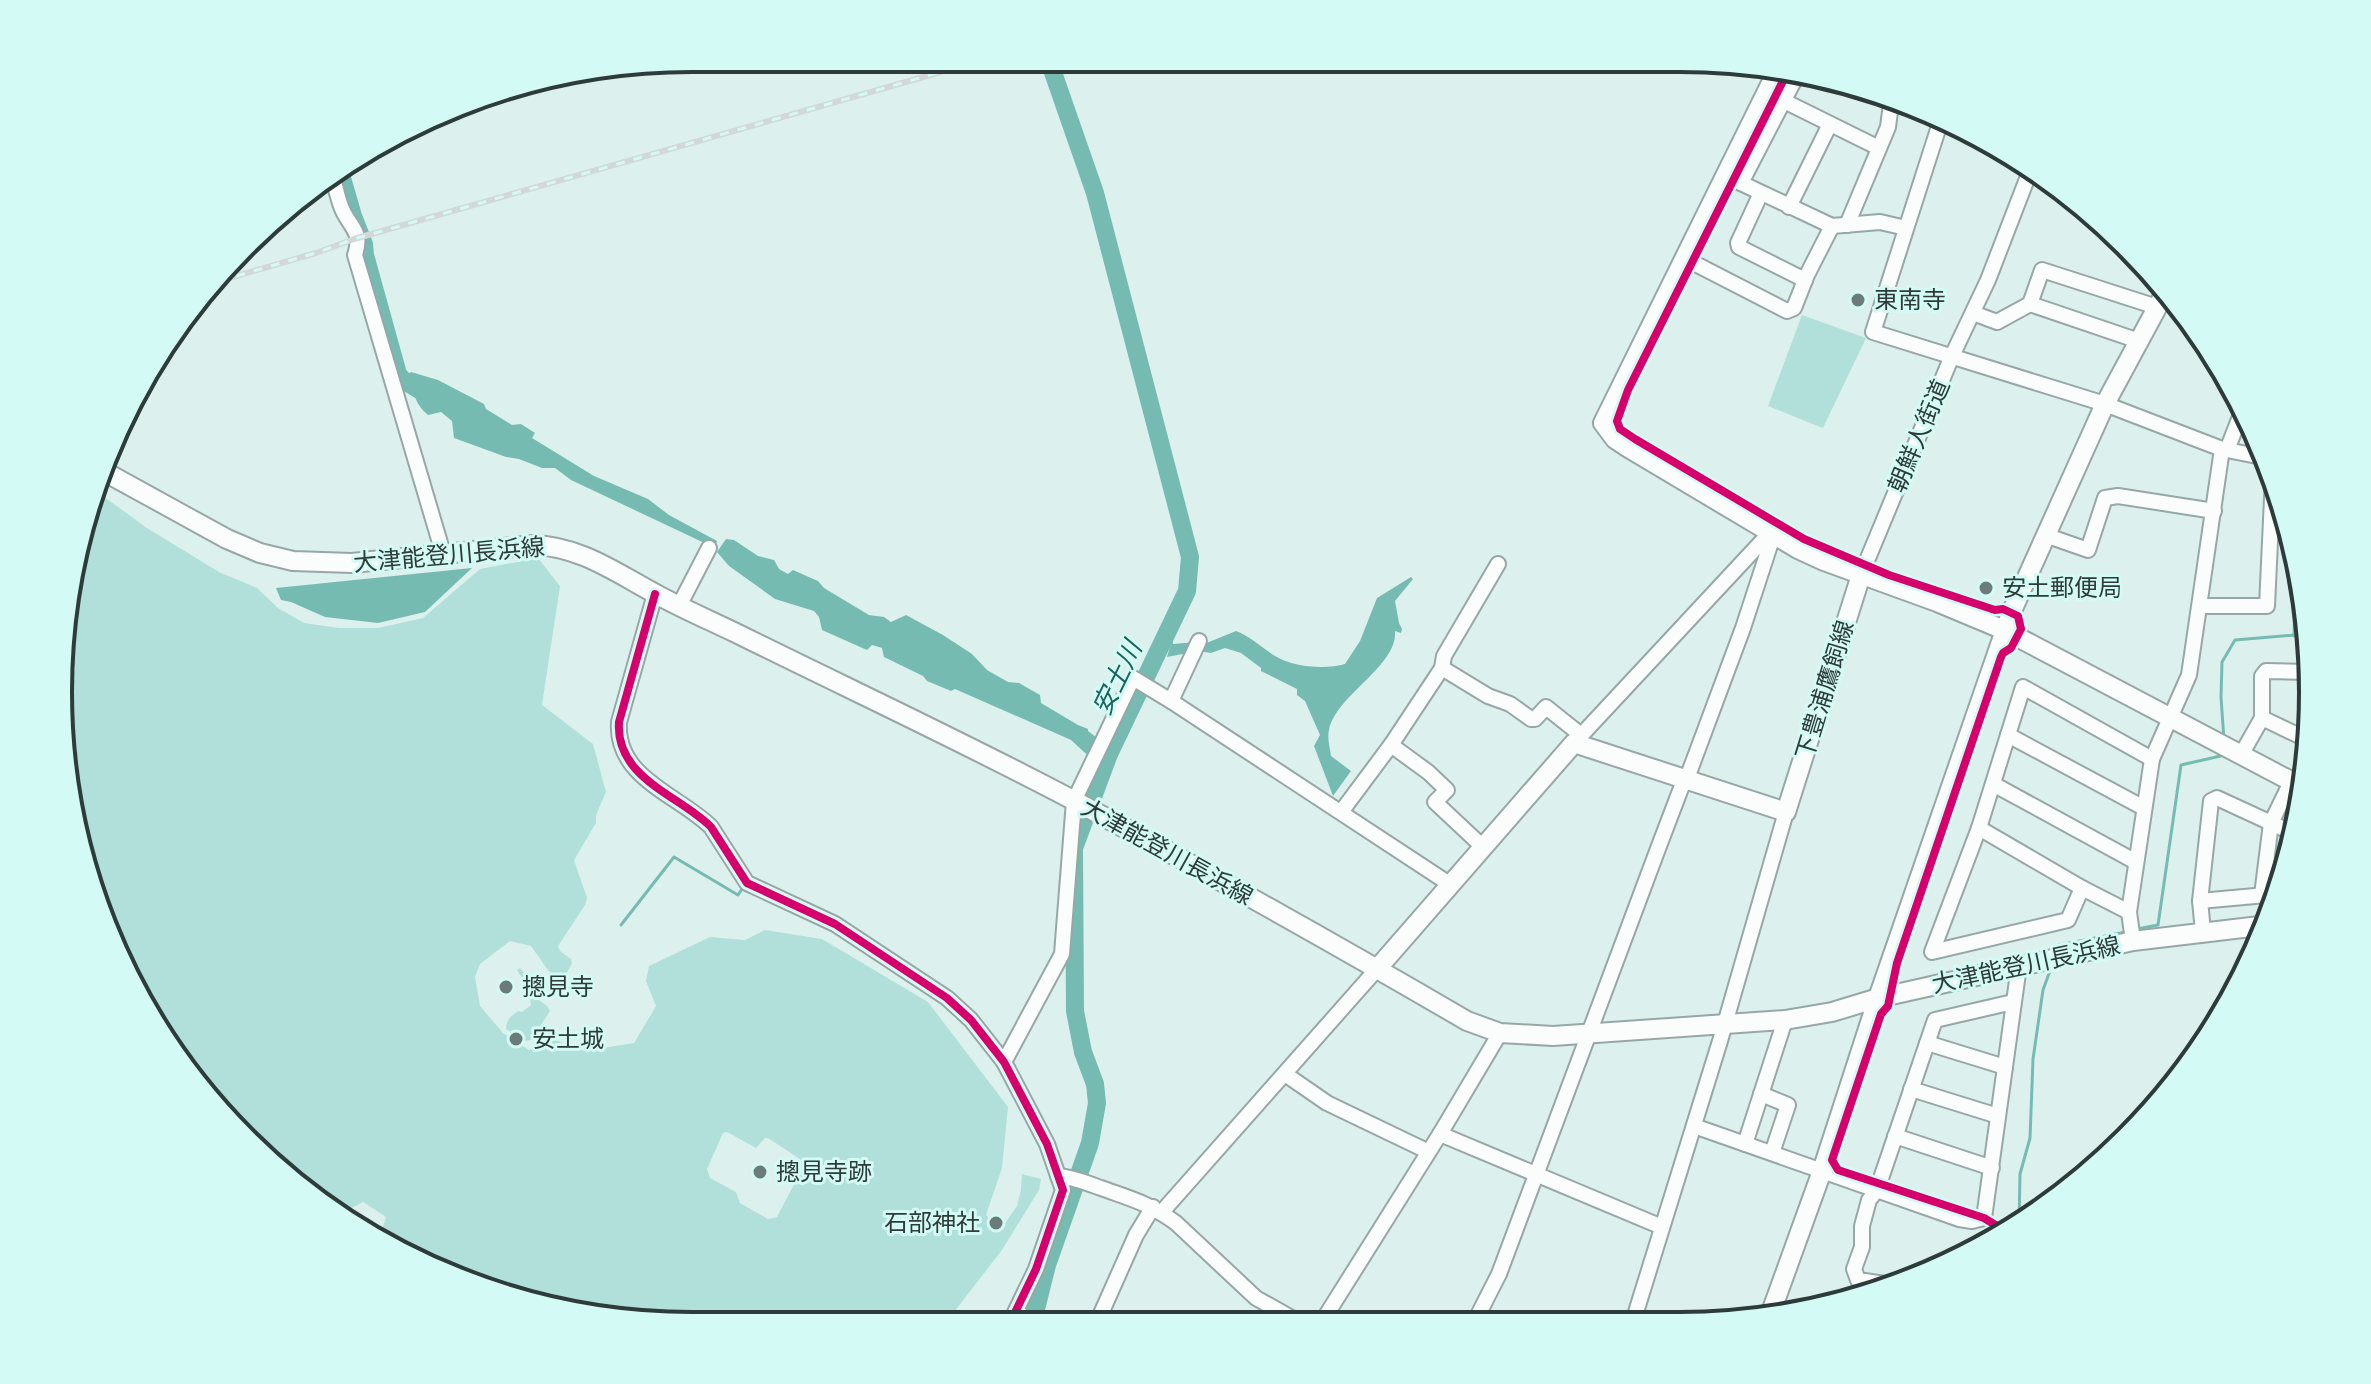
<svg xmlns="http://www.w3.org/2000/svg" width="2371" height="1384" viewBox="0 0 2371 1384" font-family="'PT Sans','Noto Sans JP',sans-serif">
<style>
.green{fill:#b1e0da;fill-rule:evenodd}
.water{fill:#76bbb2}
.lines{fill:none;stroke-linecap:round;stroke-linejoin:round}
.stream{stroke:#76bbb2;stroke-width:3}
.river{stroke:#76bbb2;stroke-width:18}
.minor-casing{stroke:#97a7a5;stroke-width:18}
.major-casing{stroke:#97a7a5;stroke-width:22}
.minor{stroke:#fafdfc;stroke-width:14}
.major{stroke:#fafdfc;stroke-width:18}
.rail-casing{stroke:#d2d8d7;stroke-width:6}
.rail{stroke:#d3faf4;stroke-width:3;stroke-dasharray:9;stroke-linecap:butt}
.cycleway-casing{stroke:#d3faf4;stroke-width:13}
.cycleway{stroke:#d6006c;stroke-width:8}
.poi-dot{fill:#6a7b79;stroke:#d3faf4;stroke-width:3}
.labels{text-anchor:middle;stroke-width:6;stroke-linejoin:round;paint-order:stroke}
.poi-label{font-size:24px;fill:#2d3c3a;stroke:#d3faf4;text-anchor:start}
.street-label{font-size:24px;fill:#2d3c3a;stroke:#d3faf4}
.water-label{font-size:26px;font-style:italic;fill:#1b635c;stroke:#d3faf4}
.rim{fill:none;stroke:#2d3c3a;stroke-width:4}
</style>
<rect width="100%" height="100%" fill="#dcf1ee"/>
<!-- green -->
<g class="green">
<polygon points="1802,315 1866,338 1823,428 1768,406"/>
<path d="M96,491l51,37 72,44 38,16 21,20 26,15 35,5h39l45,-10 57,-49 58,-11 22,28 -18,119 51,39 13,48 -10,23v8l-22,37 13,38 -2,7 -27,41 2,5 11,8 1,4 -10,19 -4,1 -3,-3 -24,-34 -21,-5 -30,23 -5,13 5,29 23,27 26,17 24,-11 31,12 50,-8 22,-37 -10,-25 3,-15 61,-29 35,3 20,-10 57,9 106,63 80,105 -6,61 -16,47 4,4 -3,7 12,6 18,-26 4,-16 1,-16 19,5 -2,11 -37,60 -58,75h-294l-161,-33 -110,-53 7,-22 -23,-15 -15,8 -3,12 -5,-3 -125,-109 -109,-176 -47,-201 21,-206zM727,1132l29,16 9,-10h3l32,21 1,12 -24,46 -9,2 -28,-16 -4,-11 -26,-14 -3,-9 16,-36z"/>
<path d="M520,968l21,26 -2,6 8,6 3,5 -19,29 -6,1 -19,-12c0,-9 5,-14 13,-18l3,1 9,-7 -1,-6 3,-4 -16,-25z"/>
</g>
<!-- water -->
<g class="water">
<path d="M411,372l27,8 46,24 2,5 26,16 9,-1 14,9 -3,5 62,38 54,23 21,16 48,26 -2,7 -144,-68 -16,-12h-13l-23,-9 -13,-2 -52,-19 -2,-17 -11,-9 -13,3c-3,-3 -7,-6 -9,-10 -7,-11 -3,-19 -16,-27z"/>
<polygon points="726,539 734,540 758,556 774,560 779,569 788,574 793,570 818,581 824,588 869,615 884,617 891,622 906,615 943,635 972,654 987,670 1008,682 1019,683 1040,695 1041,703 1078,725 1088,729 1088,731 1105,744 1096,763 1071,740 955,689 951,691 927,681 923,676 884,657 882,648 872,645 867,650 822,630 819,617 814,611 775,599 729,566 717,552"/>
<polygon points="472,568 425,612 378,623 325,617 291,602 281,600 276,588"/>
<path d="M1411,577l2,2 -18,22 4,22 3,6 -1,4 -6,-2c3,35 -59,64 -66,99 -2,8 1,18 2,26l20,15 -18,25 -19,-50 6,-11 -15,-34 -8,-6v-6l-36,-18v-3l-20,-15 -16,-5 -14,5 -13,-2 -31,6 5,-17 1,4 23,-2 8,2 32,-13c14,5 26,17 39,25 18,11 50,14 70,8l15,-23 17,-43z"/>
</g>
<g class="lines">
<!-- stream -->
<g class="stream">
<polyline points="2294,636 2296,551"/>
<polyline points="2224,740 2221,697 2222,662 2235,640 2307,634"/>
<polyline points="621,925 674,857 738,895 744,886"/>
<polyline points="2137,929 2158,925 2181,765 2225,755"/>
<polyline points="2058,949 2059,945 2126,932"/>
<polyline points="2019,1224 2020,1174 2030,1138 2033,1059 2043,990 2051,968"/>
</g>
<!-- river -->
<g class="river">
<polyline points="340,171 353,216 364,244 365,255 398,374 403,380 431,397"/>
<polyline points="1032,1325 1047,1265 1090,1143 1097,1103 1095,1084 1083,1052 1075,1011 1074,848 1109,754 1187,591 1190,557 1095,193 1048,58"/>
</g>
<!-- minor casing -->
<g class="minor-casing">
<g id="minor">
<polyline points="1784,101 1879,148"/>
<polyline points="1941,120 1873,332 2105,404 2222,449 2267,458"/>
<path d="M332,175c4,12 6,27 12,38 9,17 18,20 11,42l88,298"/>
<polyline points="1726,176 1832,226 1880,222 1906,228"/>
<polyline points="1741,183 1797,75"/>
<polyline points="1761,193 1738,243 1739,247 1805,280"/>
<polyline points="1789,207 1830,124"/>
<polyline points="1847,225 1888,127 1892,96"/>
<polyline points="1684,258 1787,311 1794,308 1807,275 1832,226"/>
<polyline points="1973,313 1997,322 2030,304"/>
<polyline points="2139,341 2030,304 2042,270 2157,307"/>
<polyline points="2227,450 2243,409"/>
<polyline points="2045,535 2088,550 2105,498 2118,496 2214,511"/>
<polyline points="1861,575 1952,356 1988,280 2032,166"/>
<path d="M655,594l-36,128c-4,56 60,73 92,105l36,56 88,41 112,74 24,22 33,42 43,82 16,46 -27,79 -27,56"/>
<polyline points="679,606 709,548"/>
<polyline points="2201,606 2267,606 2273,477"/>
<polyline points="1442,668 1488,696 1510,704 1531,719 1535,719 1546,707 1581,735"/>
<polyline points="1171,701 1199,641"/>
<polyline points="2262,718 2308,740"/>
<polyline points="2008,735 2144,808"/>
<polyline points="1574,743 1766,537 1774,533"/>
<polyline points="1391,745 1428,772 1447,790 1435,802 1484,848"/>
<polyline points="2241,755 2262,718 2262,676 2266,671 2311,672"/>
<polyline points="1993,784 2136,862"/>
<polyline points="1341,812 1391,745 1442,668 1444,656 1498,564"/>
<polyline points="1979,828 2082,888 2129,912"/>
<polyline points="2082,888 2068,920 1932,952 1979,828 2023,687 2152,759"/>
<polyline points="2262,895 2271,823 2291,782"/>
<polyline points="2200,901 2277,894"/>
<polyline points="2203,931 2200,901 2211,801 2217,798 2295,834"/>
<polyline points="2133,941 2129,912 2152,759 2189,675 2222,449"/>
<polyline points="1927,1043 2005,1067"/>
<polyline points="1004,1062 1062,954 1074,801 1133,678 1171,701 1451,885"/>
<polyline points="1285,1074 1327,1103 1427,1151"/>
<polyline points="1911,1089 1998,1116"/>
<polyline points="1761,1094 1788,1105 1772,1153"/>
<polyline points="1694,1126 1959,1219 1972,1221 1984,1218 2019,966"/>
<polyline points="1440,1134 1500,1033"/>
<polyline points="1895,1136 1992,1168"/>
<polyline points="1745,1144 1785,1020"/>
<path d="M1058,1176c15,1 29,7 43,12 30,11 48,15 75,35l80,75 48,27"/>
<polyline points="1161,1213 1377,969"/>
<polyline points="1898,1286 1858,1280 1854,1269 1862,1247 1862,1226 1869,1200 1877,1190 1935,1020 2013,1002"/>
<polyline points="1016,1312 1039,1325"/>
<polyline points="1096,1325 1136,1235 1153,1207"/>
<polyline points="1320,1325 1440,1134 1662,1227"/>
<polyline points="1473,1325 1499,1274 1659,846 1683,783 1686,781 1743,628 1774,533"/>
<polyline points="1632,1325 1720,1041 1786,812"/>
</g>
</g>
<!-- major casing -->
<g class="major-casing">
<g id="major">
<polyline points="1777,71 1603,423 1615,439 1627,447 1798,549 1824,561 1937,602 2004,630 2304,788"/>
<path d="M105,472l122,67 33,14 33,8 59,2 181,-18c46,1 82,27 121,48 27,15 55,27 82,40 117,58 236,113 352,175 127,69 254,140 379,213l33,12 53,3 232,-16 47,-8 46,-14 255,-57 135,-16"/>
<polyline points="1377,969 1574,743 1786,812 1861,575"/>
<polyline points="1770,1315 1822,1171 1878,998 2011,613 2105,404 2166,291"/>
</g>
</g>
<!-- minor -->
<use href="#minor" class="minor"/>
<!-- major -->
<use href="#major" class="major"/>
<!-- rail casing -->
<g class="rail-casing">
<polyline id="rail" points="219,281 316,253 354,239 990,58"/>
</g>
<!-- rail -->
<use href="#rail" class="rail"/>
<!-- cycleway casing -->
<g class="cycleway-casing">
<g id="cycleway">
<polyline points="1787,73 1628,390 1617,421 1620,429 1635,439 1804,539 1889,575 1995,610 2003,609 2018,616 2021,629 2011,648 2003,653 2001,657 1897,963 1888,1006 1881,1014 1832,1160 1838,1170 1984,1218 2007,1232"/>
<path d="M655,594l-36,128c-4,56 60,73 92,105l36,56 88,41 112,74 24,22 33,42 43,82 16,46 -27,79 -27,56"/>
</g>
</g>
<!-- cycleway -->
<use href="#cycleway" class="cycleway"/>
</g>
<!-- markers -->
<g class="poi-dot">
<circle cx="1858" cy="300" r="8"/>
<circle cx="1986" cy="588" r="8"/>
<circle cx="506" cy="987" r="8"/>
<circle cx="516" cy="1039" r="8"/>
<circle cx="760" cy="1172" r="8"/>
<circle cx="996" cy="1223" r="8"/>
</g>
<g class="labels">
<!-- poi labels -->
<g class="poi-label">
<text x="1874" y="308">東南寺</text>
<text x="2002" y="596">安土郵便局</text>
<text x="522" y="995">摠見寺</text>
<text x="532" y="1047">安土城</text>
<text x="776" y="1180">摠見寺跡</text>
<text x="980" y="1231" text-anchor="end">石部神社</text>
</g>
<!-- street labels -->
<g class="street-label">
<text transform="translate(1919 436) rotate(-67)" y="8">朝鮮人街道</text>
<text transform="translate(449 555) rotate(-5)" y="8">大津能登川長浜線</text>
<text transform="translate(1825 690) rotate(-73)" y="8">下豊浦鷹飼線</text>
<text transform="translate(1167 852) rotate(29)" y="8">大津能登川長浜線</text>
<text transform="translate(2026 965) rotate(-12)" y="8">大津能登川長浜線</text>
</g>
<!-- water labels -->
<g class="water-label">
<text transform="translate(1117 678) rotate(-64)" y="9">安土川</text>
</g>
</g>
<!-- crop -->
<path d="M0 0H2371V1384H0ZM692 72H1679A620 620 0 0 1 2299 692V692A620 620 0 0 1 1679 1312H692A620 620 0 0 1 72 692V692A620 620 0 0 1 692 72Z" fill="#d3faf4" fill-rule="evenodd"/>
<path class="rim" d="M692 72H1679A620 620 0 0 1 2299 692V692A620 620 0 0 1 1679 1312H692A620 620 0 0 1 72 692V692A620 620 0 0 1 692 72Z"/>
</svg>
